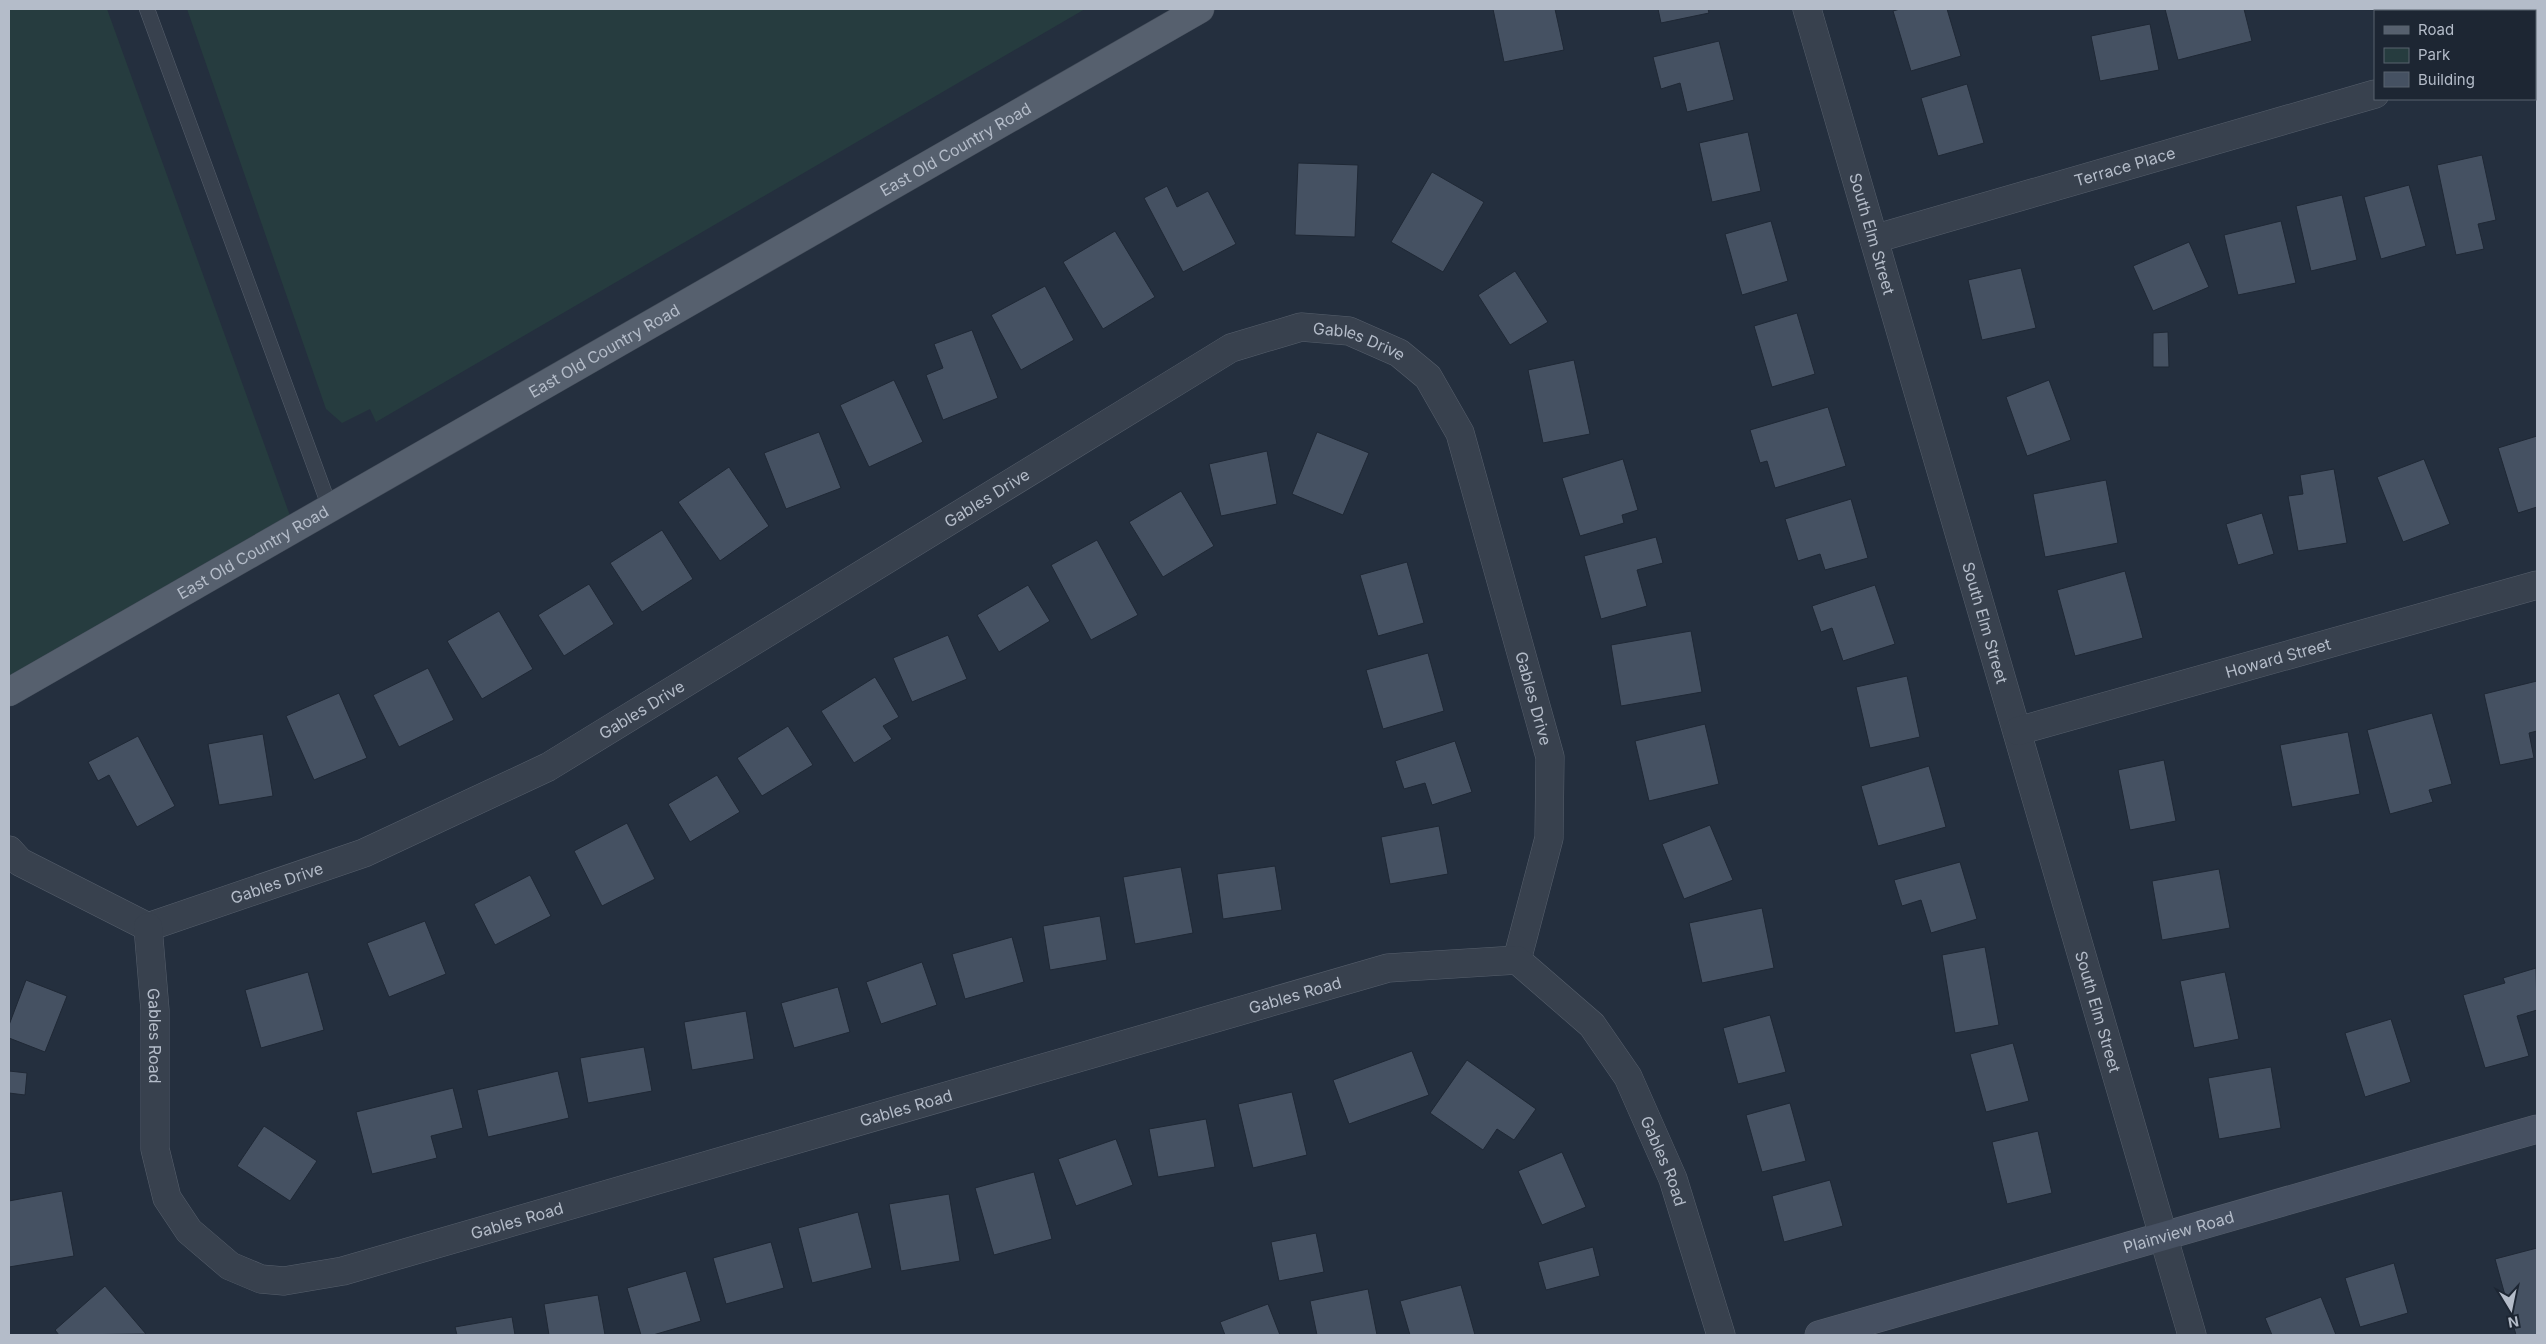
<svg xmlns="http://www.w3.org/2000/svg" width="2546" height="1344" viewBox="0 0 2546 1344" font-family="Inter,sans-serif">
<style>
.green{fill:#263c3f}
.building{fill:#455162;stroke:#1f2835}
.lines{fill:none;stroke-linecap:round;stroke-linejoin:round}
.service-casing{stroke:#565f6c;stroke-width:16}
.minor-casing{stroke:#565f6c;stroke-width:29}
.secondary-casing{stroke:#565f6c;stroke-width:29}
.primary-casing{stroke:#414a57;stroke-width:29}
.service{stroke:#38414e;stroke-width:15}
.minor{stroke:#38414e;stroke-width:28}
.secondary{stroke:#465061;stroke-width:28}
.primary{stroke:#56606e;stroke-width:28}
.labels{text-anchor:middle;stroke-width:4;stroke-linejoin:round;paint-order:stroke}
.street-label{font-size:16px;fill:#b4bcc9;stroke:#1d2633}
</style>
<rect width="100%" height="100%" fill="#242f3e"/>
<!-- green -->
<g class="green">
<polygon points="9,9 107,9 293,524 9,689"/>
<polygon points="187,9 1085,9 376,422 370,409 342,423 326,409"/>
</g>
<!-- building -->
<g class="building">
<polygon points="1493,9 1555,9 1564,50 1504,62"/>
<polygon points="1658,9 1708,9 1709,13 1661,23"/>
<polygon points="1900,9 1947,9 1961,56 1911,71 1893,11"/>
<polygon points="2165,9 2244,9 2252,41 2178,60"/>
<polygon points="2150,24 2159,70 2100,81 2091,36"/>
<polygon points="1719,41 1734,100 1687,112 1680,83 1661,89 1653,57"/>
<polygon points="1967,84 1984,143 1938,156 1921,98"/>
<polygon points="1748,132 1761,191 1712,202 1699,143"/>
<polygon points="2482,155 2496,220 2478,224 2484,249 2456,255 2437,165"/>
<polygon points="1298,163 1358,165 1355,237 1295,235"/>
<polygon points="1432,172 1484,202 1443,272 1391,242"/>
<polygon points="2409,185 2426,246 2381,259 2364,197"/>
<polygon points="1167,186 1177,207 1208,191 1236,244 1183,272 1144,198"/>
<polygon points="2342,195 2357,260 2311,271 2296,206"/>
<polygon points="1771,221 1788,281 1742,295 1725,234"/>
<polygon points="2281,221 2296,283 2238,295 2224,235"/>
<polygon points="1115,231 1155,297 1103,329 1063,262"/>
<polygon points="2189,242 2209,287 2153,311 2133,266"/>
<polygon points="2021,268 2036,328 1982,340 1968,280"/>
<polygon points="1515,271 1548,322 1510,345 1478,295"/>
<polygon points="1045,286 1074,340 1021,370 991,315"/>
<polygon points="1797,313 1815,374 1772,387 1754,326"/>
<polygon points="972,330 998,398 943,420 926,375 943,368 934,344"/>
<polygon points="2168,332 2169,367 2153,367 2153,333"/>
<polygon points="1574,360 1590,434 1543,443 1528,370"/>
<polygon points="894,380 923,442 869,467 840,405"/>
<polygon points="2049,380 2071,440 2027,456 2006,397"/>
<polygon points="1828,407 1846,466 1775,488 1767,461 1760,463 1750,430"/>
<polygon points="819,432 841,488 786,509 764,453"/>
<polygon points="1317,432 1369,453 1343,515 1292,494"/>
<polygon points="2537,436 2537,507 2518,513 2498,448"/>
<polygon points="1267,451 1277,504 1221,516 1209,464"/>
<polygon points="1623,459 1638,510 1622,515 1624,523 1580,536 1562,478"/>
<polygon points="2424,459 2450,524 2403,542 2377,477"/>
<polygon points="729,467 769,526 720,561 678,502"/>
<polygon points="2334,469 2347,543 2298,551 2288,496 2303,494 2300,475"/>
<polygon points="2106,480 2118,543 2045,557 2033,494"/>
<polygon points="1181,491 1214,546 1163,577 1129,522"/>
<polygon points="1851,499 1868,558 1825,570 1820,554 1798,561 1785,519"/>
<polygon points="2262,513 2274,554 2238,565 2226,524"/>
<polygon points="662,530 693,579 642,612 610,563"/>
<polygon points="1656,537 1663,563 1637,570 1647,606 1601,619 1584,556"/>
<polygon points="1097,540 1138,615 1091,640 1051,565"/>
<polygon points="1407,562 1424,623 1378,636 1360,575"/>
<polygon points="2125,571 2143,638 2075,656 2057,590"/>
<polygon points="589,584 614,624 564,656 538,615"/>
<polygon points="1028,585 1050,621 999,652 977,615"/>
<polygon points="1875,585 1895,644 1843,661 1832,628 1821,632 1812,606"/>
<polygon points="499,611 533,669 482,699 447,641"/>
<polygon points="1691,631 1702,692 1621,706 1611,645"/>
<polygon points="948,635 967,679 912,702 893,658"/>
<polygon points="1428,653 1444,711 1383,729 1366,670"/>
<polygon points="428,668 454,720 399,747 373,695"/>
<polygon points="1907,676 1920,737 1870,748 1856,687"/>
<polygon points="875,677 899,717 883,726 892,739 854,763 821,711"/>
<polygon points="2537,681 2537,731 2529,733 2534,758 2500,765 2484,694"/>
<polygon points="339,693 367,758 314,780 286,716"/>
<polygon points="2432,713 2452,784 2429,790 2433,802 2390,814 2367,730"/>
<polygon points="1705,724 1719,784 1649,801 1635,741"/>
<polygon points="788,726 813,765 762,796 737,758"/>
<polygon points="2348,732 2360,794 2292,807 2280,745"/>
<polygon points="263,734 273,796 219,805 208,744"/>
<polygon points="138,736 175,806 137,827 109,775 98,781 88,762"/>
<polygon points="1455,741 1472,792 1432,805 1425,783 1404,789 1395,761"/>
<polygon points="2164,760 2176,821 2130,830 2118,770"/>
<polygon points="1929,766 1946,827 1878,846 1861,786"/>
<polygon points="717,775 740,812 690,842 668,804"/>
<polygon points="627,823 655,879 602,906 574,851"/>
<polygon points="1710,825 1733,880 1684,899 1662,844"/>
<polygon points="1439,826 1448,874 1390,884 1381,837"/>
<polygon points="1960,862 1977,919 1931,933 1921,900 1902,906 1894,880"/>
<polygon points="1275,866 1282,910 1223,919 1217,874"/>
<polygon points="1181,867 1193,933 1135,944 1123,877"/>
<polygon points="2219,869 2230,928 2162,940 2152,881"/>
<polygon points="530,875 551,916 495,945 474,904"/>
<polygon points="1762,908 1774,968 1702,983 1689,923"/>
<polygon points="1100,916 1107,960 1050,970 1043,926"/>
<polygon points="425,921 446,974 389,997 367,943"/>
<polygon points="1012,937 1024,982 965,999 952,954"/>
<polygon points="1985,947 1999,1025 1955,1033 1942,955"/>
<polygon points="922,962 937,1005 881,1024 866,982"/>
<polygon points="2536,968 2537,1010 2517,1016 2529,1056 2485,1068 2463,995 2505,983 2503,978"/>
<polygon points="308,972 324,1030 261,1048 245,990"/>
<polygon points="2225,972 2239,1039 2194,1048 2180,981"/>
<polygon points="26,980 67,996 45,1052 9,1038 9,1025"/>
<polygon points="838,987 850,1032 794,1048 781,1003"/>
<polygon points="746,1011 754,1059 692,1070 684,1022"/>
<polygon points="1770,1015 1786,1072 1738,1084 1723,1028"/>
<polygon points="2391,1019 2411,1082 2365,1097 2345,1033"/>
<polygon points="2013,1043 2029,1101 1986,1112 1970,1054"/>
<polygon points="644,1047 652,1091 588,1103 580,1058"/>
<polygon points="1412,1051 1429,1095 1349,1124 1333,1080"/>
<polygon points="1467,1060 1536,1109 1514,1140 1497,1129 1483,1150 1430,1113"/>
<polygon points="2271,1067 2281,1128 2219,1139 2208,1078"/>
<polygon points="9,1071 27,1073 25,1095 9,1093"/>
<polygon points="558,1071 569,1118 488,1137 477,1090"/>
<polygon points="453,1088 463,1128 431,1136 437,1158 372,1174 356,1112"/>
<polygon points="1292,1092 1307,1155 1253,1168 1238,1104"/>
<polygon points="1790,1103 1806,1161 1762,1172 1746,1115"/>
<polygon points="1206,1119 1215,1167 1158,1177 1149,1129"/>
<polygon points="264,1126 317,1161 290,1201 237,1166"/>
<polygon points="2038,1131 2052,1193 2007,1204 1992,1142"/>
<polygon points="1116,1139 1133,1185 1076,1206 1058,1159"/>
<polygon points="1562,1152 1586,1207 1542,1225 1518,1171"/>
<polygon points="1034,1172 1052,1239 994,1255 975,1188"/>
<polygon points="1830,1180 1843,1226 1784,1242 1772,1196"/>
<polygon points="62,1191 74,1256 9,1267 9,1201"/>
<polygon points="949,1194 960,1261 901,1271 889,1204"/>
<polygon points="858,1212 872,1268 812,1283 798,1228"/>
<polygon points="1316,1233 1324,1272 1279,1281 1271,1242"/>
<polygon points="771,1242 784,1288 726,1304 713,1258"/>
<polygon points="1593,1247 1600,1276 1546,1290 1538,1262"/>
<polygon points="2537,1248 2537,1335 2516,1335 2495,1259"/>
<polygon points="2394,1263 2408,1313 2360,1327 2345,1278"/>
<polygon points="686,1271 701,1321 653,1335 641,1335 627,1288"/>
<polygon points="1461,1285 1475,1335 1410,1335 1400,1301"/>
<polygon points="105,1286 146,1334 59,1335 55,1330"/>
<polygon points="1368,1289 1377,1335 1317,1335 1310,1301"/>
<polygon points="598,1295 605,1335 549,1335 544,1304"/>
<polygon points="2321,1297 2336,1335 2272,1335 2265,1318"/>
<polygon points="1268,1304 1280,1335 1225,1335 1220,1322"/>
<polygon points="512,1317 515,1335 457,1335 455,1327"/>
</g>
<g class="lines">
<!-- service casing -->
<g class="service-casing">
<polyline id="service" points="147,9 330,508"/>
</g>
<!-- minor casing -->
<g class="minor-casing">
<g id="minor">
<path id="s1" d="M1807,9l385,1326"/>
<polyline points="2535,48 2537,47"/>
<path id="s2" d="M1874,239l501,-145"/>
<path id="s3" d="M2018,731l519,-146"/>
<path id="s4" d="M9,850l11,12 128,65 216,-74 184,-86 683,-419 70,-21 48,4 50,22 29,24 32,56 90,324 -1,81 -32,122"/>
<path id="s5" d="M148,927l7,83v139l12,49 22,33 41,35 31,13 23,2 59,-10 1045,-303 129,-8 75,65 36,52 45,102 48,156"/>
</g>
</g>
<!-- secondary casing -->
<g class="secondary-casing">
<g id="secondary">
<path id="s6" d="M1819,1335l718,-206"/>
</g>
</g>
<!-- primary casing -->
<g class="primary-casing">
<g id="primary">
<path id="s7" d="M9,692l1191,-683"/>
</g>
</g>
<!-- service -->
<use href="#service" class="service"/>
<!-- minor -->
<use href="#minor" class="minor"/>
<!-- secondary -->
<use href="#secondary" class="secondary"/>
<!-- primary -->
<use href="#primary" class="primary"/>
</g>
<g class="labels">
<!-- street labels -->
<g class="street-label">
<text dy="6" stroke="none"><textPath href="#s7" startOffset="1091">East Old Country Road</textPath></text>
<text dy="6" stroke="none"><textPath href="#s2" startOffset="261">Terrace Place</textPath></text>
<text dy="6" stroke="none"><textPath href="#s1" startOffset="234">South Elm Street</textPath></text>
<text dy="6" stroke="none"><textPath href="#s4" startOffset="1526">Gables Drive</textPath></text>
<text dy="6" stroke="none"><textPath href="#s7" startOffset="686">East Old Country Road</textPath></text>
<text dy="6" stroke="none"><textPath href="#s4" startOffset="1106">Gables Drive</textPath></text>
<text dy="6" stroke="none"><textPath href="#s7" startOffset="281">East Old Country Road</textPath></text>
<text dy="6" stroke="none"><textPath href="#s1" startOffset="639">South Elm Street</textPath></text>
<text dy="6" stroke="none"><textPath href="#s3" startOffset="270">Howard Street</textPath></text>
<text dy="6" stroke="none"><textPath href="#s4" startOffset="1946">Gables Drive</textPath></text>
<text dy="6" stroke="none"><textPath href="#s4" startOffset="701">Gables Drive</textPath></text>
<text dy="6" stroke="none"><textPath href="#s4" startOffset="296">Gables Drive</textPath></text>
<text dy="6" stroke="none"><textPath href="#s5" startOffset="1474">Gables Road</textPath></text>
<text dy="6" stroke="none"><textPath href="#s1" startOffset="1044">South Elm Street</textPath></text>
<text dy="6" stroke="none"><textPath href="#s5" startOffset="109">Gables Road</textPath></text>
<text dy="6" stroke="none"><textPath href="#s5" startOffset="1069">Gables Road</textPath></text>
<text dy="6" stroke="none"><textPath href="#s5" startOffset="1954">Gables Road</textPath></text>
<text dy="6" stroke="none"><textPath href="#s5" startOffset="664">Gables Road</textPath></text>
<text dy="6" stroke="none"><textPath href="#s6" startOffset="374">Plainview Road</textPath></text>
</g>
</g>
<!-- border -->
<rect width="2546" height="1344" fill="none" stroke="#b4bcc9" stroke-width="20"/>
<!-- legend -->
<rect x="2374" y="10" width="162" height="90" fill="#1d2633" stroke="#59626f"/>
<rect x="2384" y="26" width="25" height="8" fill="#56606e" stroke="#59626f"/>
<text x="2418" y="35" font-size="15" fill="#b4bcc9">Road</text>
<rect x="2384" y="48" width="25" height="15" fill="#263c3f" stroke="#59626f"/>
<text x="2418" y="60" font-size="15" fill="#b4bcc9">Park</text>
<rect x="2384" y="72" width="25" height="15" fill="#455162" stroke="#59626f"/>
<text x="2418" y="85" font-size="15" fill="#b4bcc9">Building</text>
<!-- north arrow -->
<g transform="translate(2511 1309) rotate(170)" stroke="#1d2633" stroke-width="4" paint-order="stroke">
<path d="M0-4L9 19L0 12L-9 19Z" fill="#b4bcc9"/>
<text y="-8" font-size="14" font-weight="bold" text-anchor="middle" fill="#b4bcc9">N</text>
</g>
</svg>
